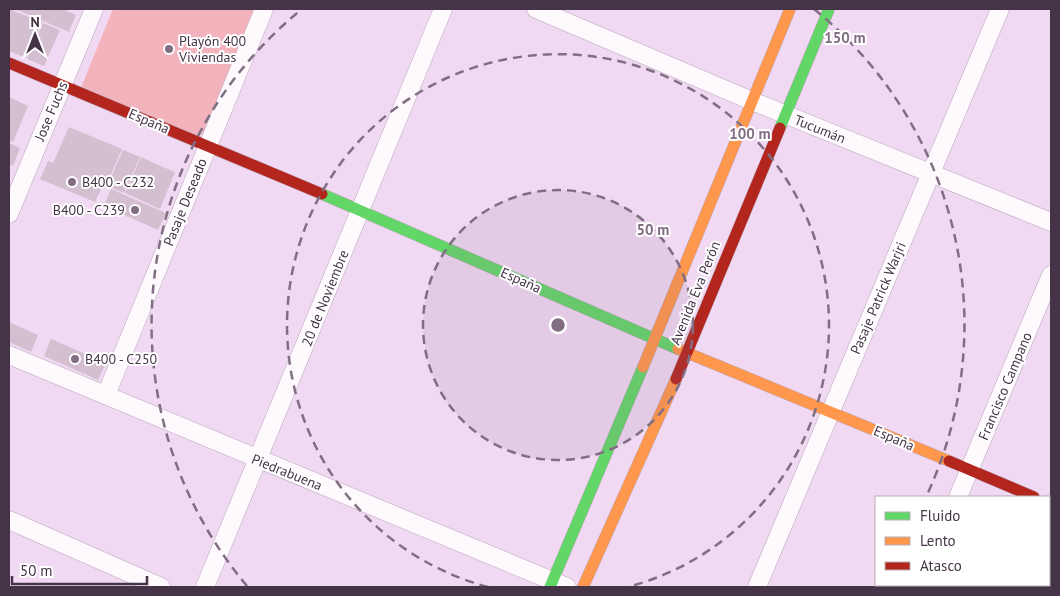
<svg xmlns="http://www.w3.org/2000/svg" width="1060" height="596" viewBox="0 0 1060 596" font-family="'PT Sans',sans-serif">
<style>
.green{fill:#f3b3bd}
.building{fill:#d4bfd1}
.lines{fill:none;stroke-linecap:round;stroke-linejoin:round}
.street-casing{stroke:#b9a6ba;stroke-width:19}
.fast-casing{stroke:#b9a6ba;stroke-width:12}
.slow-casing{stroke:#b9a6ba;stroke-width:12}
.jam-casing{stroke:#b9a6ba;stroke-width:12}
.street{stroke:#fdf9fd;stroke-width:18}
.fast{stroke:#63d668;stroke-width:11}
.slow{stroke:#ff974d;stroke-width:11}
.jam{stroke:#b3261e;stroke-width:11}
.ring{fill:none;stroke:#816e83;stroke-width:2.5;stroke-dasharray:9 6}
.poi-dot{fill:#816e83;stroke:#fff;stroke-width:2}
.labels{text-anchor:middle;stroke-width:4;stroke-linejoin:round;paint-order:stroke}
.poi-label{font-size:14px;fill:#453447;stroke:#fff;text-anchor:start}
.street-label{font-size:14px;fill:#453447;stroke:#fff}
.centre{fill:#816e83;stroke:#fff;stroke-width:2.5}
.ring-label{font-size:15px;text-anchor:middle;font-weight:bold;fill:#816e83;stroke:#fff;stroke-width:4;stroke-linejoin:round;paint-order:stroke}
</style>
<rect width="100%" height="100%" fill="#f1d9f3"/>
<!-- green -->
<polygon class="green" points="113,9 258,9 207,131 199,136 80,90"/>
<!-- building -->
<g class="building">
<polygon points="9,9 42,22 26,58 9,51"/>
<polygon points="15,9 63,9 76,15 69,32"/>
<polygon points="43,23 60,30 44,66 27,59"/>
<polygon points="9,97 28,106 13,142 9,140"/>
<polygon points="69,127 122,149 106,186 71,170 103,185 95,202 40,179 48,161 53,163"/>
<polygon points="9,143 20,148 13,166 9,164"/>
<polygon points="123,150 140,157 124,193 107,186"/>
<polygon points="141,157 158,165 148,187 158,165 175,172 160,209 125,193"/>
<polygon points="111,189 166,213 158,230 104,206"/>
<polygon points="9,322 38,335 31,352 9,342"/>
<polygon points="51,339 106,363 98,380 44,356"/>
</g>
<g class="lines">
<!-- street casing -->
<g class="street-casing">
<g id="street">
<polyline points="536,9 752,101 1051,222"/>
<polyline points="9,214 94,9"/>
<polyline points="9,355 567,587"/>
<polyline points="106,395 264,9"/>
<polyline points="958,497 1051,275"/>
<polyline points="1049,504 1051,505"/>
<polyline points="9,520 161,587"/>
<polyline points="205,587 443,9"/>
<polyline points="757,587 1000,9"/>
<polyline points="921,587 922,585"/>
</g>
</g>
<!-- fast casing -->
<g class="fast-casing">
<g id="fast">
<polyline points="780,128 829,9"/>
<polyline points="322,194 678,349"/>
<polyline points="550,587 643,367"/>
</g>
</g>
<!-- slow casing -->
<g class="slow-casing">
<g id="slow">
<polyline points="678,349 949,461"/>
<polyline points="643,367 790,9"/>
<polyline points="583,587 676,379"/>
</g>
</g>
<!-- jam casing -->
<g class="jam-casing">
<g id="jam">
<polyline points="9,63 322,194"/>
<polyline points="676,379 780,128"/>
<polyline points="949,461 1034,497"/>
</g>
</g>
<!-- street -->
<use href="#street" class="street"/>
<!-- fast -->
<use href="#fast" class="fast"/>
<!-- slow -->
<use href="#slow" class="slow"/>
<!-- jam -->
<use href="#jam" class="jam"/>
</g>
<!-- distance rings -->
<circle cx="558" cy="325" r="135" fill="#816e83" fill-opacity=".12"/>
<g class="ring">
<circle cx="558" cy="325" r="135"/>
<path d="M488 587A271 271 0 1 1 628 587"/>
<path d="M247 586A406 406 0 0 1 302 9M814 9A406 406 0 0 1 926 497"/>
</g>
<!-- markers -->
<g class="poi-dot">
<circle cx="169" cy="49" r="5"/>
<circle cx="72" cy="182" r="5"/>
<circle cx="135" cy="210" r="5"/>
<circle cx="75" cy="359" r="5"/>
</g>
<g class="labels">
<!-- poi labels -->
<g class="poi-label">
<text x="179" y="46">Playón 400<tspan x="179" dy="16">Viviendas</tspan></text>
<text x="82" y="187">B400 - C232</text>
<text x="125" y="215" text-anchor="end">B400 - C239</text>
<text x="85" y="364">B400 - C250</text>
</g>
<!-- street labels -->
<g class="street-label">
<text transform="translate(51 111) rotate(-67)" y="5">Jose Fuchs</text>
<text transform="translate(149 121) rotate(23)" y="5">España</text>
<text transform="translate(820 129) rotate(22)" y="5">Tucumán</text>
<text transform="translate(185 202) rotate(-68)" y="5">Pasaje Deseado</text>
<text transform="translate(521 280) rotate(24)" y="5">España</text>
<text transform="translate(695 293) rotate(-68)" y="5">Avenida Eva Perón</text>
<text transform="translate(325 298) rotate(-68)" y="5">20 de Noviembre</text>
<text transform="translate(878 298) rotate(-67)" y="5">Pasaje Patrick Warjri</text>
<text transform="translate(1005 386) rotate(-67)" y="5">Francisco Campano</text>
<text transform="translate(894 438) rotate(23)" y="5">España</text>
<text transform="translate(287 472) rotate(22)" y="5">Piedrabuena</text>
</g>
</g>
<circle cx="558" cy="325" r="8" class="centre"/>
<g class="ring-label">
<text x="845" y="43">150 m</text>
<text x="750" y="139">100 m</text>
<text x="653" y="235">50 m</text>
</g>
<!-- border -->
<rect width="1060" height="596" fill="none" stroke="#453447" stroke-width="20"/>
<!-- legend -->
<rect x="875" y="496" width="175" height="90" fill="#ffffff" stroke="#b5aeb5"/>
<rect x="885" y="512" width="25" height="8" fill="#63d668" stroke="#b5aeb5"/>
<text x="920" y="521" font-size="15" fill="#453447">Fluido</text>
<rect x="885" y="537" width="25" height="8" fill="#ff974d" stroke="#b5aeb5"/>
<text x="920" y="546" font-size="15" fill="#453447">Lento</text>
<rect x="885" y="562" width="25" height="8" fill="#b3261e" stroke="#b5aeb5"/>
<text x="920" y="571" font-size="15" fill="#453447">Atasco</text>
<!-- north arrow -->
<g transform="translate(35 35)" stroke="#ffffff" stroke-width="4" paint-order="stroke">
<path d="M0-4L9 19L0 12L-9 19Z" fill="#453447"/>
<text y="-8" font-size="14" font-weight="bold" text-anchor="middle" fill="#453447">N</text>
</g>
<!-- scale -->
<path d="M12 576v8h135v-8" fill="none" stroke="#453447" stroke-width="2.5"/>
<text x="20" y="576" font-size="15" fill="#453447" stroke="#ffffff" stroke-width="4" paint-order="stroke">50 m</text>
</svg>
